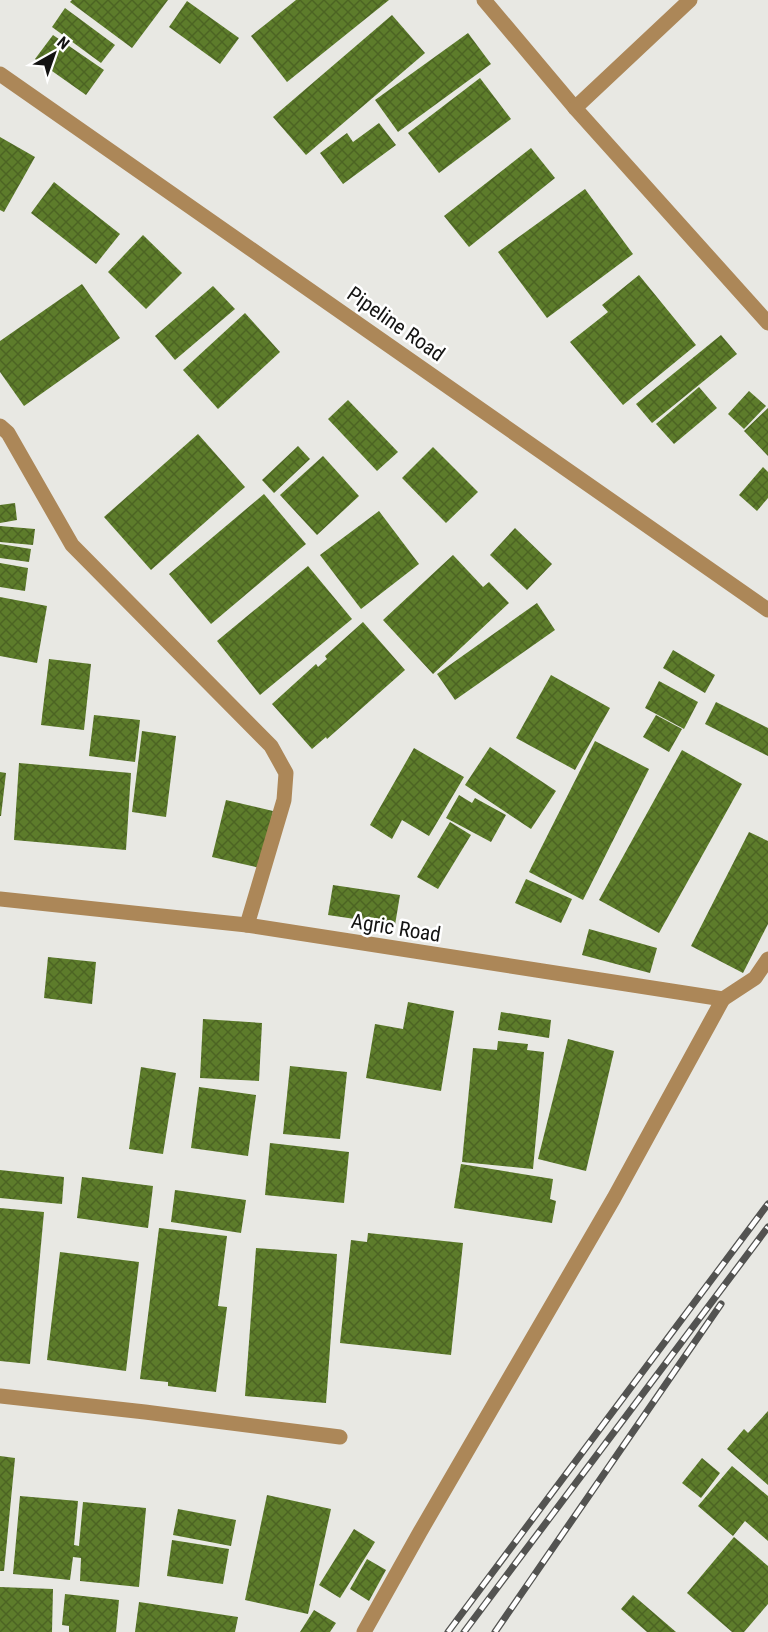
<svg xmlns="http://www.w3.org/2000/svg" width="768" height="1632" viewBox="0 0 768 1632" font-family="'Roboto Condensed',sans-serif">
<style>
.building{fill:url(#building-cross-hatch)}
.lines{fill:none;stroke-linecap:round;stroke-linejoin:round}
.lane{stroke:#ac8758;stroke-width:15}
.street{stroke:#ac8758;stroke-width:15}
.rail-casing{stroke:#535351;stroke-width:7}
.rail{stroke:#fff;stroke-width:4.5;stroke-dasharray:14;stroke-linecap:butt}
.labels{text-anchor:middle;stroke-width:5;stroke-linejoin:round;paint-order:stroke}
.street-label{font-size:21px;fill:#131312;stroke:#fff}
</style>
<defs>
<pattern id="building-cross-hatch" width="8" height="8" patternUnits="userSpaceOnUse" patternTransform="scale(1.5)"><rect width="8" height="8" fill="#5d7c2b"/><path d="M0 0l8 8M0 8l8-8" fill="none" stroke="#4c6423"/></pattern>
</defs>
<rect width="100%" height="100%" fill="#e8e8e3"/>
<!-- building -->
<g class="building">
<polygon points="72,0 168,0 132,48 70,2"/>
<polygon points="296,0 389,0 287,82 251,36"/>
<polygon points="187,1 239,38 220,64 169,27"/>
<polygon points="65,8 115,45 101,63 52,27"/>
<polygon points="392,15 425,53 306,155 273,117"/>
<polygon points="468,33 491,64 398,132 375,100"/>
<polygon points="53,35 104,70 86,95 35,59"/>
<polygon points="480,78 511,119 439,173 408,133"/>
<polygon points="379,123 396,145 343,184 320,153 347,133 353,142"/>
<polygon points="0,137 35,157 4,212 0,210"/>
<polygon points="531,148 555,178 469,247 444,216"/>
<polygon points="54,182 120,234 96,264 31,213"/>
<polygon points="585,189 633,254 547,318 498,252"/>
<polygon points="143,235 182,273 146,309 108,272"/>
<polygon points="639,275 696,345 623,405 570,342 608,312 602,305"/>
<polygon points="82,284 120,338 24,406 0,372 0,341"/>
<polygon points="213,286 235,309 175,360 155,336"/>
<polygon points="245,313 280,352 218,409 183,370"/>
<polygon points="721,335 737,354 652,423 636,404"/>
<polygon points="699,387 717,408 674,444 656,424"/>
<polygon points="749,391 766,406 744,429 728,414"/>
<polygon points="348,400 398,452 377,471 328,419"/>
<polygon points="768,408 768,456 744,431"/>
<polygon points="198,434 245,487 151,570 104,517"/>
<polygon points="298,446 310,459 274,493 262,480"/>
<polygon points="433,447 478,492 446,523 402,478"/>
<polygon points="323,456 359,496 317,535 280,495"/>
<polygon points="763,467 768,472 768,498 757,511 739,495"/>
<polygon points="264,494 306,544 211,624 169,574"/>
<polygon points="15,503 17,520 0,523 0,505"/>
<polygon points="379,511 419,564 361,609 320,555"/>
<polygon points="0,526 35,529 33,545 0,542"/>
<polygon points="515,528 552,564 527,590 490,555"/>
<polygon points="0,544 31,549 29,562 0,558"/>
<polygon points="453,555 483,587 489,582 509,603 433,674 383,620"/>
<polygon points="0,563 28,568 25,591 0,587"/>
<polygon points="308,566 352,619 260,695 217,641"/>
<polygon points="0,597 47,606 37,663 0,656"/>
<polygon points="537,603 555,630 455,700 437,674"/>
<polygon points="363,622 405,670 327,739 326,737 312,749 272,704 316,664 318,667 327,659 325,656"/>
<polygon points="673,650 715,675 705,693 663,668"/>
<polygon points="49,659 91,664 84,730 41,725"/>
<polygon points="551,675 610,708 575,770 516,738"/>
<polygon points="659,681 698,702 684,729 645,708"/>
<polygon points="716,702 768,728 768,756 705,724"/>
<polygon points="94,715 140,720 135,762 89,756"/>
<polygon points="656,715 682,729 669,752 643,737"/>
<polygon points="142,731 176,736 166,817 132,812"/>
<polygon points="595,741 649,769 583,900 529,872"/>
<polygon points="490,747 556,791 531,829 465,785"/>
<polygon points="414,748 464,777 429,836 402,820 392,839 370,825"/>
<polygon points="682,750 742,784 659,933 599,900"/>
<polygon points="19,763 131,773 126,850 14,840"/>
<polygon points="0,772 6,773 1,816 0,816"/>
<polygon points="459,795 472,803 475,798 506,815 491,842 446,818"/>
<polygon points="226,800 273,811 260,868 212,857"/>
<polygon points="450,822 471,835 438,889 417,877"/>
<polygon points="749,832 768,841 768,924 743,973 691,946"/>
<polygon points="526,879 572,899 561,923 515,903"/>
<polygon points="333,885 400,895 395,925 328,915"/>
<polygon points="589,929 657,948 650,973 582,955"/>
<polygon points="48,957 96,962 92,1004 44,998"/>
<polygon points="408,1002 454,1011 441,1091 366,1078 375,1024 403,1029"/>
<polygon points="501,1012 551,1020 549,1038 498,1030"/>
<polygon points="203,1019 262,1023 259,1081 200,1078"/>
<polygon points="568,1039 614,1051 586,1171 538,1159"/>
<polygon points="498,1041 528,1044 527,1050 544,1052 533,1169 462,1162 473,1048 497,1050"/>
<polygon points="290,1066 347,1072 340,1139 283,1134"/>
<polygon points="141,1067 176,1073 163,1154 129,1149"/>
<polygon points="199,1087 256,1095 248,1156 191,1148"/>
<polygon points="270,1143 349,1152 344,1203 265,1195"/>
<polygon points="461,1164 553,1179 550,1199 556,1201 552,1223 454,1208"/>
<polygon points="0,1170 64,1177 62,1204 0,1198"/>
<polygon points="82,1177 153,1186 148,1228 77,1218"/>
<polygon points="175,1190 246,1200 241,1233 171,1222"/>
<polygon points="0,1208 44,1212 30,1364 0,1361"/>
<polygon points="159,1228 227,1236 218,1306 227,1307 216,1392 168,1386 168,1382 140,1379"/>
<polygon points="368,1233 463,1243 451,1355 340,1343 351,1240 367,1242"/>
<polygon points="256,1248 337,1254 326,1403 245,1396"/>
<polygon points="60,1252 139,1262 126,1371 47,1360"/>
<polygon points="768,1411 768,1485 727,1449 744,1429 748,1433"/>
<polygon points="0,1456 15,1458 4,1571 0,1571"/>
<polygon points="702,1458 720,1473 701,1498 682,1483"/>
<polygon points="732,1466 768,1496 768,1541 745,1521 733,1536 698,1506"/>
<polygon points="267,1495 331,1509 308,1614 245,1600"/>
<polygon points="20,1496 78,1501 74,1545 79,1546 83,1502 146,1508 139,1587 80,1581 81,1558 73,1557 70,1580 13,1574"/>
<polygon points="178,1509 236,1520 231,1546 173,1535"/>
<polygon points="354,1529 375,1542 340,1598 319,1585"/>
<polygon points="734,1537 768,1566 768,1604 744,1632 732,1632 687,1593"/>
<polygon points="172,1540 229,1549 223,1584 167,1576"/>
<polygon points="367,1559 386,1570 369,1601 350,1589"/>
<polygon points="0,1587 53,1589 52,1632 0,1632"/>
<polygon points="65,1594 119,1600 116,1632 69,1632 69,1626 62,1625"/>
<polygon points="633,1595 676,1632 647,1632 621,1609"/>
<polygon points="139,1602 238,1617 235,1632 135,1632"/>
<polygon points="314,1610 336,1623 330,1632 300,1632"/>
</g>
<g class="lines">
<!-- lane -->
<polyline class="lane" points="364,1632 420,1532 614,1198 723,999"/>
<!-- street -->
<g class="street">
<polyline points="484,0 575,108 768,323"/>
<polyline points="0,74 768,610"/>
<polyline points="575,108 690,0"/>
<polyline points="0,426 8,433 72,545 271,746 286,773 284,800 247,925"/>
<polyline points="0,899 247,925 723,999 755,978 768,959"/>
<polyline points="0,1396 145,1412 340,1437"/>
</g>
<!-- rail casing -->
<g class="rail-casing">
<g id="rail">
<polyline points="448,1632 768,1204"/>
<polyline points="464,1632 768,1227"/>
<polyline points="495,1632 721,1304"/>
</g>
</g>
<!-- rail -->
<use href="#rail" class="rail"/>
</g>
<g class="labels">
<!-- street labels -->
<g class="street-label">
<text transform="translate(396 324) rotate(35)" y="7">Pipeline Road</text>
<text transform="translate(396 928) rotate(9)" y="7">Agric Road</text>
</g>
</g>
<!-- north arrow -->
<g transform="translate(54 54) rotate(40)" stroke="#ffffff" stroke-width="4.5" paint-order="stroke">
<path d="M0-4.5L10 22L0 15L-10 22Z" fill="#131312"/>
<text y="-9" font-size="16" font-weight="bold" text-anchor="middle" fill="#131312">N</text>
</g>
</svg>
